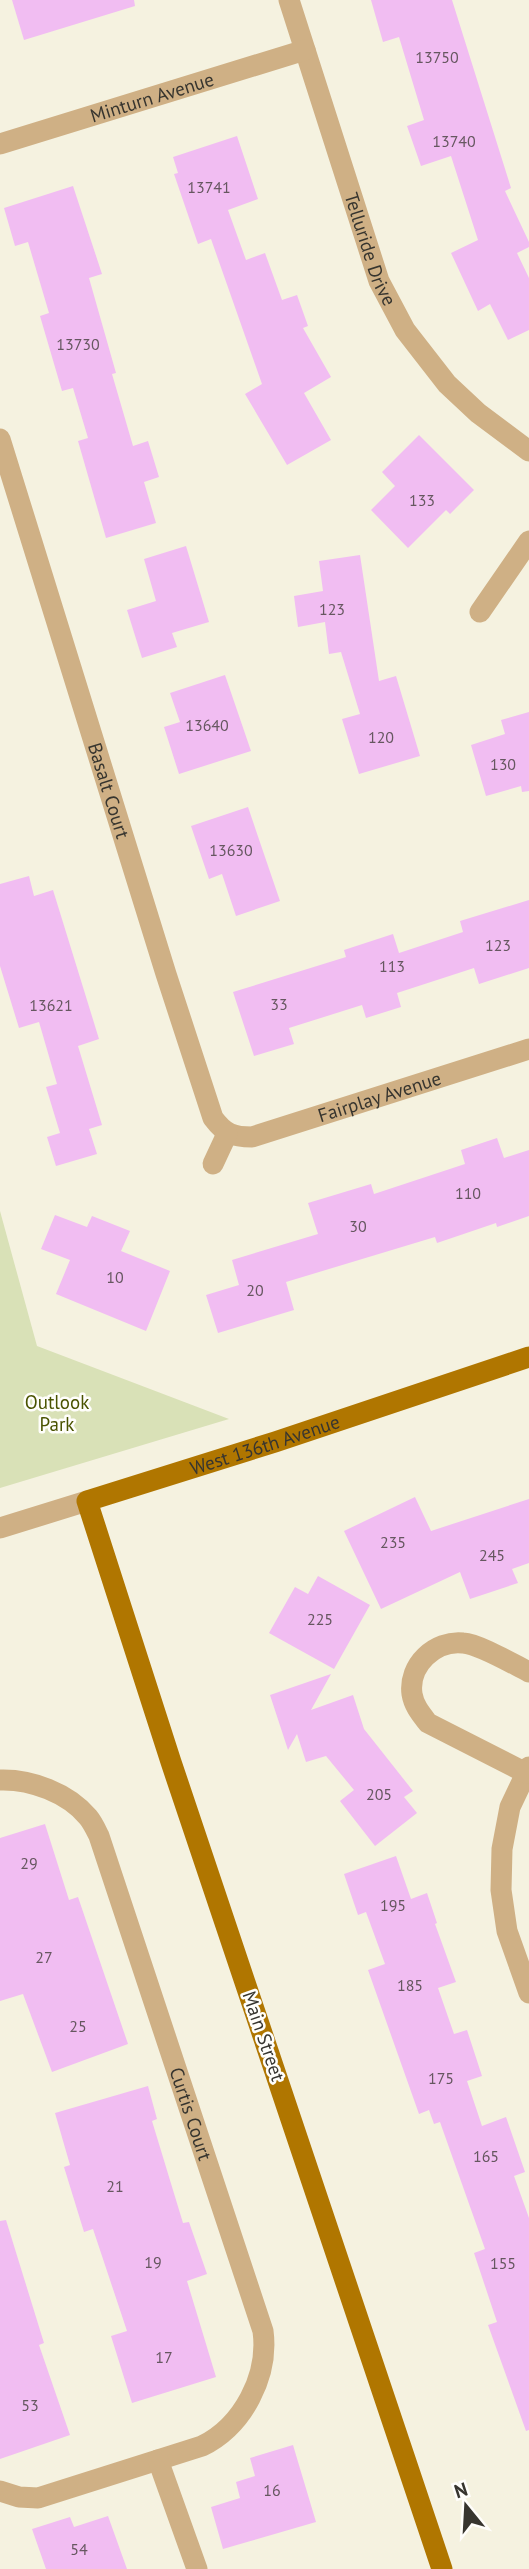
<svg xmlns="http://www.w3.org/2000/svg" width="529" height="2569" viewBox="0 0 529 2569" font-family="'PT Sans',sans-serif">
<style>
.green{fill:#d9e1b7}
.building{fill:#f1bdf2}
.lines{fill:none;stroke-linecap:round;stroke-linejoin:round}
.minor{stroke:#cfb085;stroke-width:21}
.major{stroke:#b07600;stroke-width:21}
.labels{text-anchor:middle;stroke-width:5;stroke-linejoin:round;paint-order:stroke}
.number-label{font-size:16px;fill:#665760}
.street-label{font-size:19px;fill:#37352f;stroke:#fffefb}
.park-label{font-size:19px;fill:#4a5300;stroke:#fffefb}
</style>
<rect width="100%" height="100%" fill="#f5f2e0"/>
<!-- green -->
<polygon class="green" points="0,1211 37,1346 229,1419 0,1488"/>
<!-- building -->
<g class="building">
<polygon points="12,0 134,0 135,6 24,40"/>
<polygon points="371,0 452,0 511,188 505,191 529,242 529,247 517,253 529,278 529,330 508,340 490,304 478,311 451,253 478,240 451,156 421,166 407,126 424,120 399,37 383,42"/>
<polygon points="237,136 258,199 228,210 246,260 265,253 282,300 297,295 308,326 303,328 331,377 304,393 331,440 287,465 245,394 262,384 211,239 198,244 174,174 178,173 173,157"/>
<polygon points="73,186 102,274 89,278 116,373 112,374 133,446 148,441 159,477 144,482 156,523 106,538 78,441 88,438 73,388 62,391 40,316 49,313 28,242 15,246 4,208"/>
<polygon points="419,435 474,490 450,514 446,510 408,548 371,510 395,486 382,472"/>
<polygon points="186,546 209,622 172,633 177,647 142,658 127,610 156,601 144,559"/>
<polygon points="360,555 379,681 396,676 420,756 359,774 342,719 360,714 341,652 329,654 325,622 298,627 294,596 323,591 319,561"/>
<polygon points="225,675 251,751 179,774 164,727 180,722 170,693"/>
<polygon points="529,712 529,791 522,792 521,786 486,796 471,745 505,734 501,720"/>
<polygon points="248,807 280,901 236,916 222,874 209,879 191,826"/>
<polygon points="29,876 34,896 53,890 99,1039 78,1046 102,1125 89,1129 97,1154 56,1166 47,1137 60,1133 46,1087 57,1084 39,1022 19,1028 0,966 0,884"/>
<polygon points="529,900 529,968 479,984 474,968 397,993 401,1007 366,1018 362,1005 289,1028 294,1044 254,1056 233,992 346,957 344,950 393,934 399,953 463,932 460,921"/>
<polygon points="497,1138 504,1158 529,1150 529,1216 497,1227 496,1223 437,1243 435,1237 286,1282 294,1310 218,1333 206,1295 239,1285 232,1260 318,1234 308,1203 371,1184 374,1194 465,1164 461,1150"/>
<polygon points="55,1215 87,1227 92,1216 130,1231 121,1251 170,1271 146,1331 56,1294 70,1260 41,1249"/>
<polygon points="415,1497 431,1531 529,1499 529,1563 512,1569 518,1583 470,1599 460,1572 381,1609 344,1531"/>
<polygon points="318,1576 370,1605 334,1669 269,1633 295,1587 308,1594"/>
<polygon points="331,1674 311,1710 353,1695 364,1729 413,1791 404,1797 417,1813 375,1846 340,1801 354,1790 326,1756 306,1762 297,1734 288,1750 270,1695"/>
<polygon points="45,1824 69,1900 78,1897 128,2044 52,2072 23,1994 0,2001 0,1838"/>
<polygon points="396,1856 411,1899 427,1893 437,1923 435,1924 456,1982 438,1988 454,2034 467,2030 482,2076 467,2081 482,2126 506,2117 525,2172 514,2176 529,2218 529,2430 526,2431 488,2325 497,2322 474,2253 485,2249 440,2122 434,2124 429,2110 419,2114 368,1970 385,1964 366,1912 358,1915 344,1874"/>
<polygon points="148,2086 157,2119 152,2121 183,2223 189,2222 207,2274 187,2281 216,2377 132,2403 111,2336 127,2331 93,2229 84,2232 64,2167 70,2165 55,2113"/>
<polygon points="6,2220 44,2343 39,2345 70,2435 0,2459 0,2221"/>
<polygon points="293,2445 316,2522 223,2549 211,2507 240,2498 236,2482 255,2476 250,2458"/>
<polygon points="108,2516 127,2569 46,2569 32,2529 70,2517 74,2527"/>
</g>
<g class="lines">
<!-- minor -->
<g class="minor">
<path id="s1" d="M289,0l90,281 26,49 42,54 31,29 51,38"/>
<path id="s2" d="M0,144l305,-94"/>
<path id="s3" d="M0,439l166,535 47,144c12,16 20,19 39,19l277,-88"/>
<polyline points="480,612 529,541"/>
<polyline points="213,1164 227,1134"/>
<polyline points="0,1528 87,1501"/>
<polyline points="529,1767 510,1807 502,1849 501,1890 507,1931 529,1993"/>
<path d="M526,1773l-98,-50c-7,-9 -14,-17 -16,-29 -4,-29 23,-54 51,-51 16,1 50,21 66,29"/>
<path id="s4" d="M0,1780c31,-1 68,13 88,37 5,6 8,13 11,19l164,495c6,45 -20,95 -61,115l-164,52 -19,-1 -19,-6"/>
<polyline points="158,2460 197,2569"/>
</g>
<!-- major -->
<path class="major" id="s5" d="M442,2569l-271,-807 -84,-261 188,-59 254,-85"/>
</g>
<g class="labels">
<!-- number labels -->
<g class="number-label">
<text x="437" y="63">13750</text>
<text x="454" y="147">13740</text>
<text x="209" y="193">13741</text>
<text x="78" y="350">13730</text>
<text x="422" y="506">133</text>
<text x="332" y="615">123</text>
<text x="207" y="731">13640</text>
<text x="381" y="743">120</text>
<text x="503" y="770">130</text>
<text x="231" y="856">13630</text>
<text x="498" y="951">123</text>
<text x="392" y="972">113</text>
<text x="279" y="1010">33</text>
<text x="51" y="1011">13621</text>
<text x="468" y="1199">110</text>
<text x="358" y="1232">30</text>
<text x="115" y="1283">10</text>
<text x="255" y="1296">20</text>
<text x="393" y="1548">235</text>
<text x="492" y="1561">245</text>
<text x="320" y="1625">225</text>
<text x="379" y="1800">205</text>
<text x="29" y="1869">29</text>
<text x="393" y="1911">195</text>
<text x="44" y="1963">27</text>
<text x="410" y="1991">185</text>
<text x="78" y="2032">25</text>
<text x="441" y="2084">175</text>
<text x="486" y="2162">165</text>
<text x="115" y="2192">21</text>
<text x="153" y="2268">19</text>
<text x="503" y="2269">155</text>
<text x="164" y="2363">17</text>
<text x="30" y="2411">53</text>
<text x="272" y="2496">16</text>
<text x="79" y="2555">54</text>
</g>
<!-- street labels -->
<g class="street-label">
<text dy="7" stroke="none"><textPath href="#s2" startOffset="159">Minturn Avenue</textPath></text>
<text dy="7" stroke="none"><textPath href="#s1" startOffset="262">Telluride Drive</textPath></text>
<text dy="7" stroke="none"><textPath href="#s3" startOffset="368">Basalt Court</textPath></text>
<text dy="7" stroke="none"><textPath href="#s3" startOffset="891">Fairplay Avenue</textPath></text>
<text dy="7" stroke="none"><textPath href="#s5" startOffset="1312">West 136th Avenue</textPath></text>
<text transform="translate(264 2036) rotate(71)" y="7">Main Street</text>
<text dy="7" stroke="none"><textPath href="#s4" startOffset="413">Curtis Court</textPath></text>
</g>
<!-- park labels -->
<g class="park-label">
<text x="57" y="1409">Outlook<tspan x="57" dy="22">Park</tspan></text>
</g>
</g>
<!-- north arrow -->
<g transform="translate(466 2506) rotate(342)" stroke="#fffefb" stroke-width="5" paint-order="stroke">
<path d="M0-5L12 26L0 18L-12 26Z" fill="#37352f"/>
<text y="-10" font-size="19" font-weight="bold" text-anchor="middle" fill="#37352f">N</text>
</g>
</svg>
